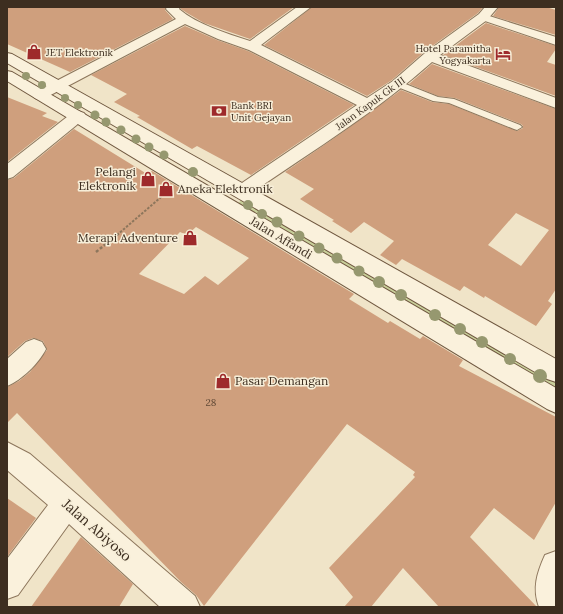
<svg xmlns="http://www.w3.org/2000/svg" width="563" height="614" viewBox="0 0 563 614" font-family="Lora,serif">
<style>
.green{fill:#c9cf9b}
.building{fill:#cf9f7d;fill-rule:evenodd}
.lines{fill:none;stroke-linecap:round;stroke-linejoin:round}
.service-casing{stroke:#8d765c;stroke-width:2}
.pedestrian-casing{stroke:#8d765c;stroke-width:2}
.minor-casing{stroke:#8d765c;stroke-width:2}
.secondary-casing{stroke:#6f573f;stroke-width:2}
.path-far1{stroke:#8d765c;stroke-width:2;stroke-dasharray:2.5 1.5;stroke-linecap:butt}
.path{stroke:#8d765c;stroke-width:2.5;stroke-dasharray:3 2;stroke-linecap:butt}
.service{fill:#faf1dc;fill-rule:evenodd}
.pedestrian{fill:#faf1dc;fill-rule:evenodd}
.minor{fill:#faf1dc;fill-rule:evenodd}
.secondary{fill:#faf1dc;fill-rule:evenodd}
.tree{fill:#96986f}
.labels{text-anchor:middle;stroke-width:3;stroke-linejoin:round;paint-order:stroke}
.far-poi-label{font-size:10px;fill:#3d2e20;stroke:#f7eed8;text-anchor:start}
.far-street-label{font-size:10px;fill:#3d2e20;stroke:#f7eed8}
.number-label{font-size:10px;fill:#624a37}
.poi-label{font-size:12px;fill:#3d2e20;stroke:#f7eed8;text-anchor:end}
.street-label{font-size:12px;fill:#3d2e20;stroke:#f7eed8}
.near-street-label{font-size:14px;fill:#3d2e20;stroke:#f7eed8}
</style>
<rect width="100%" height="100%" fill="#f0e4c8"/>
<!-- green -->
<polygon class="green" points="243,199 556,381 556,390 238,203"/>
<!-- building -->
<g class="building">
<polygon points="7,7 165,7 165,10 173,19 70,72 7,44"/>
<polygon points="181,7 294,7 250,39 204,23 187,13 181,9"/>
<polygon points="312,7 483,7 478,13 424,52 392,80 367,96 264,45"/>
<polygon points="499,7 546,7 556,10 556,35 493,16"/>
<polygon points="486,23 556,46 556,49 547,62 556,65 556,96 443,55"/>
<polygon points="185,26 217,40 248,51 354,105 251,175 197,146 192,149 137,117 140,116 114,102 127,94 91,75"/>
<path d="M432,64l124,45v180l-8,12 4,3 -16,22 -51,-30 -1,2 -20,-12 -4,5 -58,-32 -6,6 -16,-10 14,-14 -30,-19 -13,11 -19,-12 2,-1 -34,-21 14,-10 -29,-17 58,-40 58,-42 31,12 17,2 68,27 6,-3v-2l-2,-2 -66,-26 -17,-2 -29,-12zM516,213l33,17 -28,36 -33,-21z"/>
<polygon points="7,97 47,113 42,116 58,122 7,162"/>
<path d="M74,129l73,45 5,-3 202,123 -5,5 39,24 2,-2 30,18 3,-3 40,24 -4,6 97,51v85l-22,38 -40,-32 -24,29 67,70h-98l-36,-39 -32,39h-27l9,-10 -24,-29 86,-91 -2,-2 2,-3 -68,-48 -143,182 -8,-11 -15,-13 -164,-169 -10,10v-36l12,-6 11,-9 17,-22 -4,-9 -10,-3 -8,3 -18,16v-177l7,-2zM196,227l53,31 -31,27 -13,-9 -21,18 -45,-20 41,-42 7,3z"/>
<polygon points="7,498 36,518 7,557"/>
<polygon points="81,537 133,584 119,607 31,607"/>
</g>
<g class="lines">
<!-- service casing -->
<g class="service-casing">
<polygon id="service" points="398,81 438,97 454,99 520,125 522,127 517,130 514,129 449,103 433,101 395,86 394,84 395,82"/>
</g>
<!-- pedestrian casing -->
<g class="pedestrian-casing">
<polygon id="pedestrian" points="483,14 556,37 556,45 479,19 477,17 479,15"/>
</g>
<!-- minor casing -->
<g class="minor-casing">
<g id="minor">
<path d="M167,7h13l-1,2c19,16 47,24 71,32l47,-34h14l-50,38 106,53 26,-17 32,-28 54,-39 6,-7h13l-11,13 -47,35 116,43v10l-124,-46c-56,50 -121,90 -184,133l-6,2 -6,-2 -3,-4 3,-4 121,-82 -108,-55 -31,-11 -33,-15 -140,74 -5,2 -5,-2 -3,-3 3,-3 141,-73 -10,-10z"/>
<polygon points="78,111 84,113 86,116 84,119 13,177 7,179 7,164 72,113"/>
<path d="M34,339l8,3 4,7c-7,14 -24,31 -39,37v-27l19,-17z"/>
<polygon points="7,442 30,454 195,596 200,607 160,607 69,524 18,595 7,599 7,559 48,505 7,470"/>
<path d="M556,551v56h-17c-7,-19 -2,-34 6,-52z"/>
</g>
</g>
<!-- secondary casing -->
<g class="secondary-casing">
<g id="secondary">
<polygon points="7,53 12,54 556,359 556,382 547,379 7,63"/>
<polygon points="7,71 12,72 556,388 556,413 547,409 7,81"/>
</g>
</g>
<!-- path-far1 -->
<polyline class="path-far1" points="117,235 167,192"/>
<!-- path -->
<polyline class="path" points="96,252 118,234"/>
<!-- service -->
<use href="#service" class="service"/>
<!-- pedestrian -->
<use href="#pedestrian" class="pedestrian"/>
<!-- minor -->
<use href="#minor" class="minor"/>
<!-- secondary -->
<use href="#secondary" class="secondary"/>
</g>
<!-- trees -->
<g class="tree">
<circle cx="26" cy="76" r="4"/>
<circle cx="42" cy="85" r="4"/>
<circle cx="65" cy="98" r="4"/>
<circle cx="78" cy="105" r="4"/>
<circle cx="95" cy="115" r="4.5"/>
<circle cx="106" cy="122" r="4.5"/>
<circle cx="121" cy="130" r="4.5"/>
<circle cx="136" cy="139" r="4.5"/>
<circle cx="149" cy="147" r="4.5"/>
<circle cx="164" cy="155" r="4.5"/>
<circle cx="193" cy="172" r="5"/>
<circle cx="248" cy="205" r="5"/>
<circle cx="262" cy="214" r="5"/>
<circle cx="277" cy="222" r="5.5"/>
<circle cx="299" cy="236" r="5.5"/>
<circle cx="319" cy="248" r="5.5"/>
<circle cx="337" cy="258" r="5.5"/>
<circle cx="359" cy="271" r="5.5"/>
<circle cx="379" cy="282" r="6"/>
<circle cx="401" cy="295" r="6"/>
<circle cx="435" cy="315" r="6"/>
<circle cx="460" cy="329" r="6"/>
<circle cx="482" cy="342" r="6"/>
<circle cx="510" cy="359" r="6"/>
<circle cx="540" cy="376" r="7"/>
</g>
<!-- icons -->
<defs>
<g id="shop-bare" transform="scale(1.2)"><path d="M-5-2.5h2.3a2.7 3.5 0 0 1 5.4 0H5L5.5 6h-11ZM-1.5-2.5h3a1.5 2.3 0 0 0-3 0Z" fill="#9e2a2b" stroke="#f7eed8" stroke-width="2.5" paint-order="stroke"/></g>
<g id="hotel-bare" transform="scale(1.2)"><path d="M-6-4.5h1.5V1H6V5H4.5V3h-9V5H-6ZM-4 0a1.8 1.8 0 1 1 3.6 0ZM.5 0V-2.5h3Q6-2.5 6 0Z" fill="#9e2a2b" stroke="#f7eed8" stroke-width="2.5" paint-order="stroke"/></g>
<g id="bank-bare" transform="scale(1.2)"><path d="M-6-4H6V4H-6ZM0-2.3a2.3 2.3 0 1 0 0 4.6a2.3 2.3 0 1 0 0-4.6Z" fill="#9e2a2b" stroke="#f7eed8" stroke-width="2.5" paint-order="stroke"/></g>
</defs>
<g fill-rule="evenodd">
<use href="#shop-bare" x="34" y="52"/>
<use href="#hotel-bare" x="503" y="54"/>
<use href="#bank-bare" x="219" y="111"/>
<use href="#shop-bare" x="148" y="179"/>
<use href="#shop-bare" x="166" y="189"/>
<use href="#shop-bare" x="190" y="238"/>
<use href="#shop-bare" x="223" y="381"/>
</g>
<g class="labels">
<!-- far-poi labels -->
<g class="far-poi-label">
<text x="491" y="52" text-anchor="end">Hotel Paramitha<tspan x="491" dy="12">Yogyakarta</tspan></text>
<text x="46" y="56">JET Elektronik</text>
<text x="231" y="109">Bank BRI<tspan x="231" dy="12">Unit Gejayan</tspan></text>
</g>
<!-- far-street labels -->
<g class="far-street-label">
<text transform="translate(370 103) rotate(-36)" y="4">Jalan Kapuk Gk III</text>
</g>
<!-- number labels -->
<g class="number-label">
<text x="211" y="406">28</text>
</g>
<!-- poi labels -->
<g class="poi-label">
<text x="136" y="176">Pelangi<tspan x="136" dy="14">Elektronik</tspan></text>
<text x="178" y="193" text-anchor="start">Aneka Elektronik</text>
<text x="178" y="242">Merapi Adventure</text>
<text x="235" y="385" text-anchor="start">Pasar Demangan</text>
</g>
<!-- street labels -->
<g class="street-label">
<text transform="translate(281 238) rotate(31)" y="4">Jalan Affandi</text>
</g>
<!-- near-street labels -->
<g class="near-street-label">
<text transform="translate(97 530) rotate(41)" y="5">Jalan Abiyoso</text>
</g>
</g>
<!-- border -->
<rect width="563" height="614" fill="none" stroke="#3d2e20" stroke-width="16"/>
</svg>
